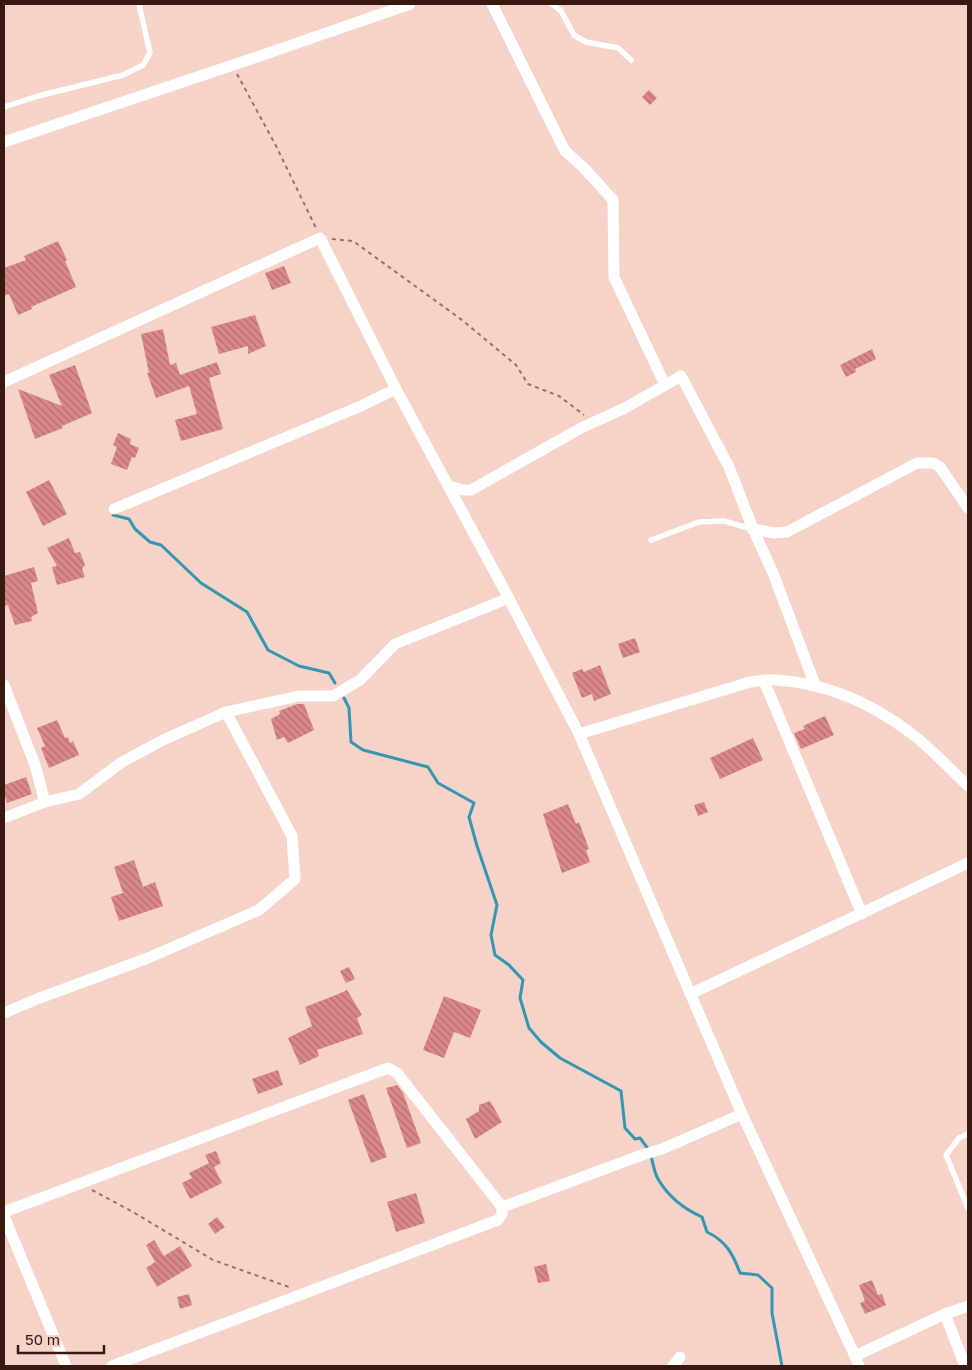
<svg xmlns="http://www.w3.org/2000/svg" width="972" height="1370" viewBox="0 0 972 1370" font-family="'Golos Text',sans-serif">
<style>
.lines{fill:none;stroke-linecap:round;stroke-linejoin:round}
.stream{stroke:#3496af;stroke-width:3}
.building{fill:url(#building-back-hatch)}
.path{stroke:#937369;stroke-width:2;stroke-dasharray:4 4;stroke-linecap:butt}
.service{stroke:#fff;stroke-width:5.5}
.minor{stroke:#fff;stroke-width:11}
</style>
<defs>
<pattern id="building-back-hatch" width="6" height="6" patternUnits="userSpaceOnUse" patternTransform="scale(1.25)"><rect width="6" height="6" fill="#da888a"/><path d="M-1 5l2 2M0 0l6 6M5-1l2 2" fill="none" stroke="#b26e6f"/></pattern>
</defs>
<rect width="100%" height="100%" fill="#f5d3c9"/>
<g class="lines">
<!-- stream -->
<g class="stream">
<polyline points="113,515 129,519 135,529 150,542 161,545 201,583 247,612 268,650 299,666 329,673 335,683"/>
<polyline points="344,698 349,708 351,742 363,750 428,767 438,783 474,803 469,817 477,846 497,905 491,935 495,955 509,965 523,980 520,998 529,1028 541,1042 560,1058 621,1091 625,1128 635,1139 640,1138 649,1150"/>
<path d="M651,1156c2,7 3,16 7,23 10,17 26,30 44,38l5,15c19,9 26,22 33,41l18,2 14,13v25l10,53"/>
</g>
</g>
<!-- building -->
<g class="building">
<polygon points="649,90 657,98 650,105 642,97"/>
<polygon points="58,241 67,260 65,261 76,287 31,307 32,309 18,315 9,294 4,296 4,268 26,260 24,256"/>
<polygon points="284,266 291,283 272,290 265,273"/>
<polygon points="255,315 266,346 248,354 248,346 219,354 211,327"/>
<polygon points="163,329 170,365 176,363 180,375 217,362 221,374 209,378 223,429 181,441 175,420 197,414 189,386 156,398 147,373 149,373 141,334"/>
<polygon points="872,349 876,359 855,369 856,372 846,377 840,365"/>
<polygon points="75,365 92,413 62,426 63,428 35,439 18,389 62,406 49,375"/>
<polygon points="118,433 131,439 130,444 139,448 135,458 132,457 127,470 111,464 117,447 113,445"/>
<polygon points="49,480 67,514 43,526 26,492"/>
<polygon points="69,538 75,553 80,552 85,565 82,569 85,577 57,585 52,567 57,566 47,548"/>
<polygon points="34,567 38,581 31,583 38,613 31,617 32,621 15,625 8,605 4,606 4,576"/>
<polygon points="635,638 640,652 623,658 618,644"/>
<polygon points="600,665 611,694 594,701 592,694 582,698 572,673 582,669 584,672"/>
<polygon points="297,704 304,704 314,730 288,743 284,737 277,740 271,719 280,714 279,711"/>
<polygon points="825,716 834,735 801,749 794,733 805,729 803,726"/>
<polygon points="57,720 65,738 68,737 70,743 73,741 79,755 49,768 41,748 45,746 37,728"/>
<polygon points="753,738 763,760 720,779 710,758"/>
<polygon points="26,777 32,794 7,803 4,793 4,785"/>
<polygon points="704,802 708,812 698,816 694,805"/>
<polygon points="568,804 576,824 579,822 589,849 586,850 590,862 562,873 543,814"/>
<polygon points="134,860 143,887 155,882 163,906 119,921 111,897 123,893 114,867"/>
<polygon points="349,967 355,979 346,983 340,971"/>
<polygon points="347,990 362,1015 357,1018 363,1034 317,1050 319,1056 300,1065 288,1038 312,1026 305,1007 336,995"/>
<polygon points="444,996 481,1010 470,1038 454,1032 444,1058 423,1050"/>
<polygon points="278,1070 283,1085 258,1094 252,1079"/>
<polygon points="397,1085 403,1093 421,1143 407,1148 386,1088"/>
<polygon points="364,1094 387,1157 371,1163 348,1100"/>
<polygon points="490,1101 502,1122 475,1139 466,1119 479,1111 479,1105"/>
<polygon points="216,1151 221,1163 214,1167 222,1183 190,1199 182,1183 192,1178 189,1173 209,1163 205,1155"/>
<polygon points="416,1193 425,1223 396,1232 387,1202"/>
<polygon points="217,1217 225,1227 215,1234 208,1224"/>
<polygon points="154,1240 164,1256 180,1246 192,1266 157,1287 146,1268 155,1262 146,1245"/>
<polygon points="546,1264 550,1281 538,1283 534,1267"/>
<polygon points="872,1280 878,1295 882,1294 886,1305 865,1314 860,1303 865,1301 859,1285"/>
<polygon points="189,1294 192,1305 180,1309 177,1297"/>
</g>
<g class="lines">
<!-- path -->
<g class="path">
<polyline points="237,74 276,146 316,228"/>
<polyline points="332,239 353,241 462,320 516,365 528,384 559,396 584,415"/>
<polyline points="92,1190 133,1212 213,1260 289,1287"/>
</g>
<!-- service -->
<g class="service">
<polyline points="552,4 561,11 574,35 586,42 618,48 631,60"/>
<polyline points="4,107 38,96 123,75 143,65 150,53 139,4"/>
<polyline points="651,540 699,522 724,521 752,529"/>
<polyline points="968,1134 959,1138 946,1155 968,1208"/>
</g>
<!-- minor -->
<g class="minor">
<polyline points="492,4 565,151 583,167 613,200 614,277 665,385"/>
<polyline points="4,142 251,59 410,4"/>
<polyline points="4,382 320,238 396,389 507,595 579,734 742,1114 855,1356"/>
<polyline points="449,486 463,490 471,490 581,428 625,408 681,376 729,467 753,529"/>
<polyline points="114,509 361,406 396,389"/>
<polyline points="764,681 862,914"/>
<polyline points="4,685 35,765 45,802"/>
<polyline points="815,685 773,573 753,529 774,533 787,532 917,463 933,463 940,467 968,508"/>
<path d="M579,734l171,-52c8,-1 18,-3 26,-2 50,3 97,24 136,54 20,15 38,35 56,52"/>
<polyline points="4,818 45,802 79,794 122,762 163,740 226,712 299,696 333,696 360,680 395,644 509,598"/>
<polyline points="690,994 968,863"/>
<polyline points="4,1013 37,999 148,958 259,910 295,879 292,836 226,712"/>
<polyline points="502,1207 642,1155 662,1149 742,1114"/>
<polyline points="4,1212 388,1068 397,1073 502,1207 502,1214 498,1220 112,1366"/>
<polyline points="4,1216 66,1366"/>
<polyline points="945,1314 965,1366"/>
<polyline points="673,1366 680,1357"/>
<polyline points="859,1366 855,1356 945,1314 968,1306"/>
</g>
</g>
<!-- border -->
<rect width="972" height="1370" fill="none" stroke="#371910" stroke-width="10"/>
<!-- scale -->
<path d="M18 1345v8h86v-8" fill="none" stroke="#371910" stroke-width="2.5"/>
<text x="25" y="1345" font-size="15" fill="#371910" stroke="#f5d3c9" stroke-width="4" paint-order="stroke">50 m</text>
</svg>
